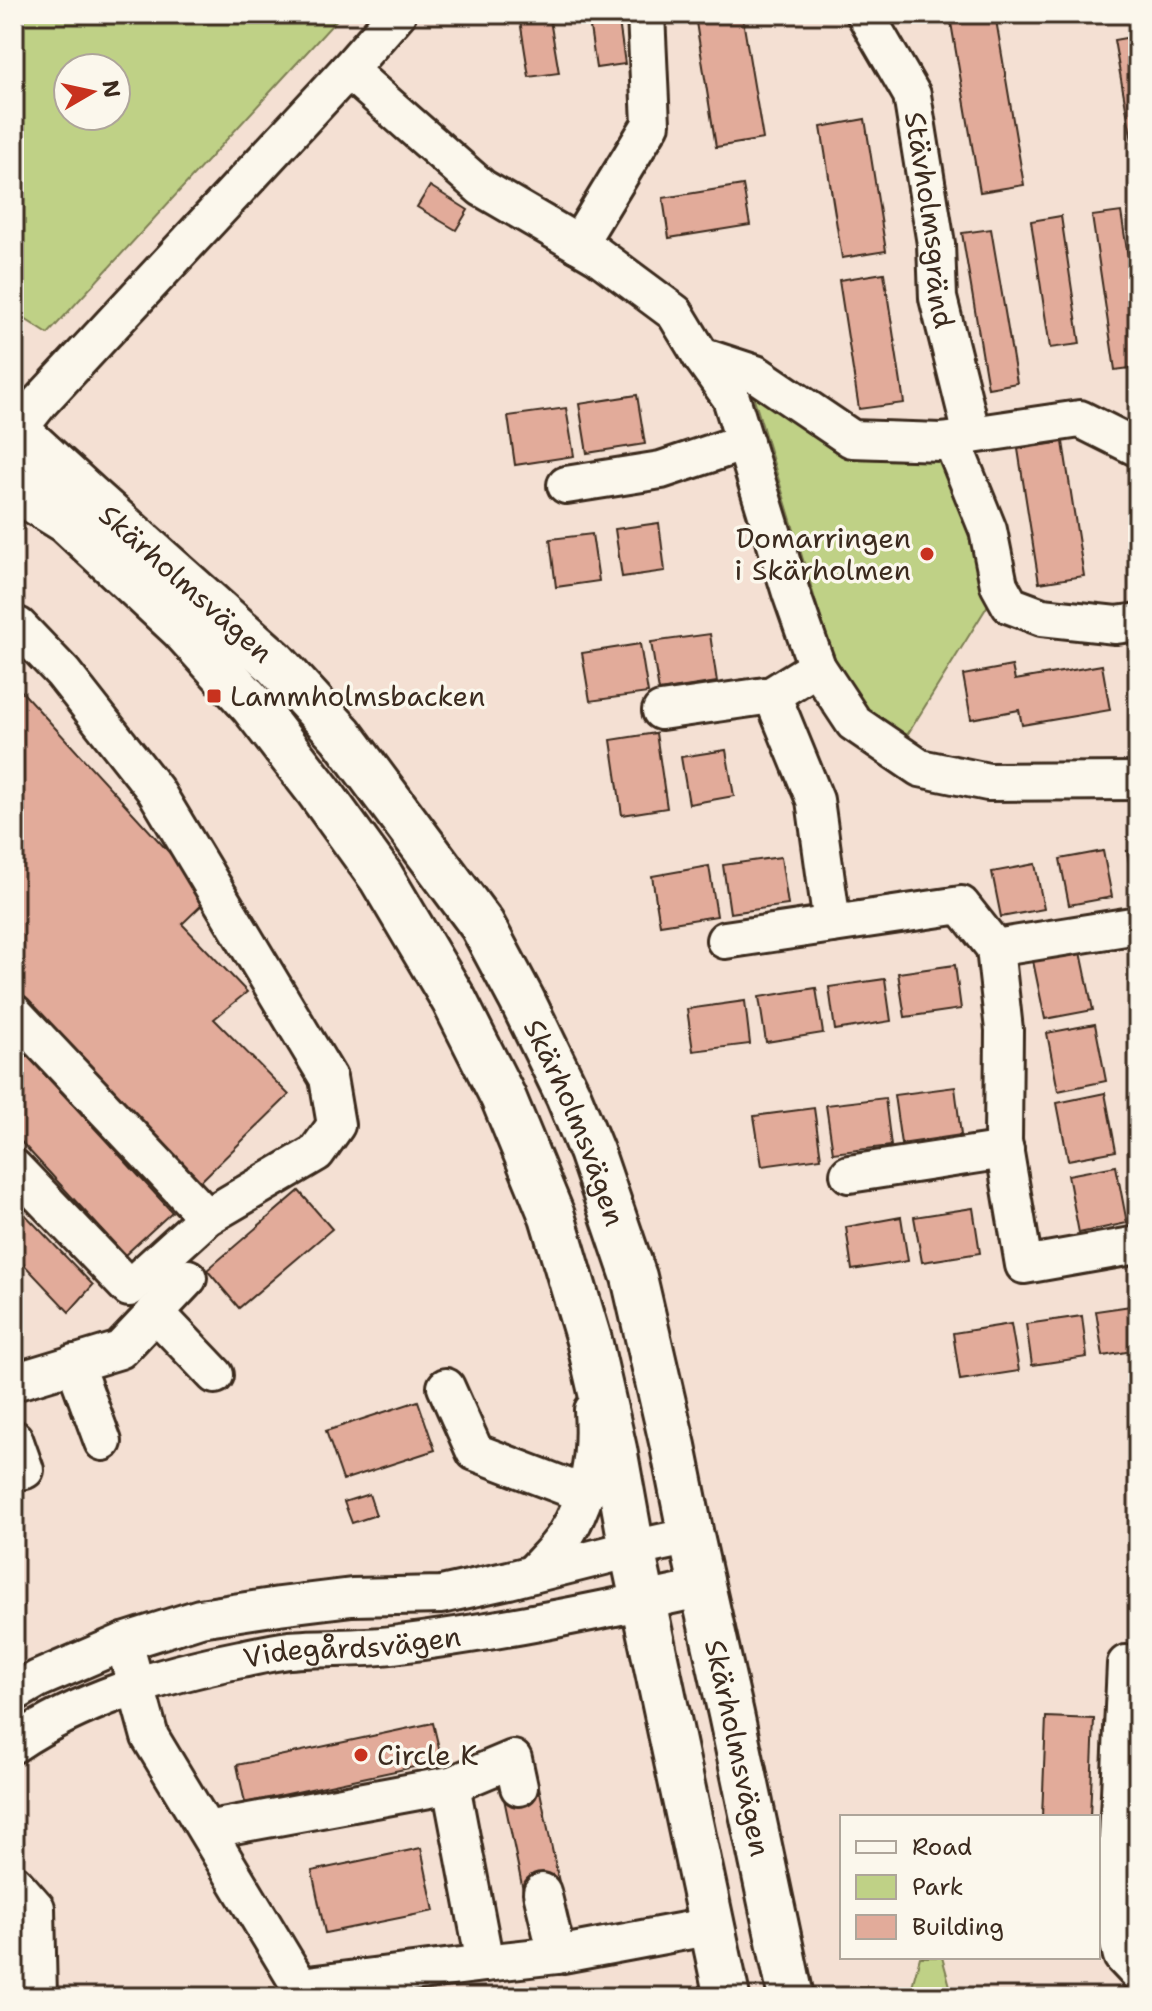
<svg xmlns="http://www.w3.org/2000/svg" width="1152" height="2011" viewBox="0 0 1152 2011" font-family="'Shantell Sans',sans-serif">
<style>
.green{fill:#bfd186;stroke:#7d7e52;stroke-width:2;fill-rule:evenodd}
.building{fill:#e2ab9a;stroke:#3b2a1e;stroke-width:2}
.lines{fill:none;stroke-linecap:round;stroke-linejoin:round}
.minor-casing{stroke:#3b2a1e;stroke-width:42}
.major-casing{stroke:#3b2a1e;stroke-width:50}
.minor{stroke:#fbf7ec;stroke-width:36}
.major{stroke:#fbf7ec;stroke-width:44}
.poi-dot{fill:#c8321e;stroke:#fbf7ec;stroke-width:3}
.labels{text-anchor:middle;stroke-width:7;stroke-linejoin:round;paint-order:stroke}
.street-label{font-size:28px;fill:#3b2a1e;stroke:#fbf7ec}
.poi-label{font-size:28px;fill:#3b2a1e;stroke:#fbf7ec;text-anchor:start}
</style>
<rect width="100%" height="100%" fill="#f4e0d3"/>
<filter id="ink" filterUnits="userSpaceOnUse"><feTurbulence type="fractalNoise" baseFrequency=".0125" numOctaves="2"/><feDisplacementMap in="SourceGraphic" scale="16" xChannelSelector="R" yChannelSelector="G"/><feConvolveMatrix kernelMatrix="1 2 1 2 8 2 1 2 1" color-interpolation-filters="sRGB"/></filter>
<g filter="url(#ink)">
<!-- green -->
<g class="green">
<path d="M14,14h328l-294,320 -34,-22zM68,68h48v48h-48z"/>
<polygon points="749,382 944,457 983,546 988,605 904,740 871,716 835,665"/>
<polygon points="920,1957 942,1957 953,1997 909,1997"/>
</g>
<!-- building -->
<g class="building">
<polygon points="519,14 549,14 559,73 529,77"/>
<polygon points="588,14 618,14 625,64 596,68"/>
<polygon points="709,14 742,14 763,139 716,147 695,16"/>
<polygon points="971,14 995,14 1024,185 980,192 950,17"/>
<polygon points="1134,14 1138,14 1138,168 1137,169 1114,40 1137,36"/>
<polygon points="865,119 886,251 842,258 821,127"/>
<polygon points="743,185 750,225 669,238 663,198"/>
<polygon points="430,186 468,210 456,230 417,207"/>
<polygon points="1121,212 1138,321 1138,367 1115,370 1092,216"/>
<polygon points="1061,216 1080,344 1050,348 1031,221"/>
<polygon points="991,229 1017,383 988,388 962,233"/>
<polygon points="884,273 904,403 859,409 839,280"/>
<polygon points="637,395 645,444 587,453 579,404"/>
<polygon points="566,408 574,456 515,465 508,416"/>
<polygon points="1063,442 1084,576 1039,583 1018,449"/>
<polygon points="659,523 665,571 622,577 615,529"/>
<polygon points="592,534 599,581 556,587 550,539"/>
<polygon points="710,634 717,682 659,691 651,642"/>
<polygon points="640,644 648,693 590,701 582,653"/>
<polygon points="1102,665 1110,710 1022,725 1019,710 971,719 963,675 1012,666 1015,680"/>
<polygon points="14,683 210,897 182,924 247,992 214,1019 289,1095 198,1184 14,989"/>
<polygon points="656,733 667,808 622,815 611,740"/>
<polygon points="726,750 734,796 689,804 681,757"/>
<polygon points="1138,849 1138,896 1135,897 1127,851"/>
<polygon points="1103,851 1112,897 1069,905 1060,859"/>
<polygon points="781,857 788,905 730,913 723,865"/>
<polygon points="1035,864 1044,909 1001,917 992,872"/>
<polygon points="709,866 717,916 660,925 652,876"/>
<polygon points="1081,952 1093,1010 1045,1019 1033,961"/>
<polygon points="955,965 961,1009 905,1017 898,973"/>
<polygon points="885,979 891,1021 835,1030 829,987"/>
<polygon points="816,988 823,1033 766,1042 759,997"/>
<polygon points="745,1001 750,1044 693,1051 687,1009"/>
<polygon points="1095,1024 1106,1081 1058,1091 1047,1033"/>
<polygon points="14,1041 172,1212 125,1255 14,1134"/>
<polygon points="955,1087 961,1135 901,1144 894,1095"/>
<polygon points="1105,1093 1116,1151 1068,1160 1057,1103"/>
<polygon points="885,1098 891,1146 833,1153 826,1105"/>
<polygon points="814,1108 821,1158 762,1166 754,1116"/>
<polygon points="1116,1166 1127,1223 1079,1233 1068,1175"/>
<polygon points="299,1191 332,1229 239,1308 207,1270"/>
<polygon points="14,1203 93,1285 69,1312 14,1254"/>
<polygon points="973,1208 980,1253 922,1262 914,1217"/>
<polygon points="901,1217 908,1261 852,1270 846,1227"/>
<polygon points="1138,1305 1138,1350 1103,1356 1096,1311"/>
<polygon points="1082,1316 1087,1357 1032,1365 1026,1324"/>
<polygon points="1011,1324 1019,1371 960,1380 953,1333"/>
<polygon points="418,1401 435,1450 343,1480 326,1431"/>
<polygon points="369,1494 376,1515 352,1523 344,1502"/>
<polygon points="1046,1717 1094,1719 1090,1817 1042,1817"/>
<polygon points="433,1723 442,1761 245,1803 237,1765"/>
<polygon points="538,1782 559,1882 542,1892 523,1890 502,1789"/>
<polygon points="421,1848 434,1911 325,1933 312,1871"/>
</g>
<g class="lines">
<!-- minor casing -->
<g class="minor-casing">
<g id="minor">
<path id="s1" d="M865,14l47,81 24,149 2,54 34,137"/>
<polyline points="348,70 482,188 597,255 675,313 701,356 731,398 791,593 817,667 854,723 920,768 988,782 1138,781"/>
<polyline points="578,244 651,124 646,14"/>
<polyline points="701,356 756,374 852,439 941,442 952,441 988,530 999,585 1010,605 1042,617 1116,625 1138,622"/>
<polyline points="17,431 40,402 348,70 397,14"/>
<polyline points="952,441 972,435 1080,419 1138,448"/>
<polyline points="566,485 661,470 745,442"/>
<polyline points="14,625 18,626 63,673 155,790 328,1078 336,1125 316,1153 207,1217 129,1288 14,1168"/>
<polyline points="772,695 815,800 832,924"/>
<polyline points="661,711 772,695 817,667"/>
<polyline points="725,940 961,905 995,948 1004,1030 1003,1141 1024,1265 1138,1245"/>
<polyline points="995,948 1138,925"/>
<polyline points="14,1013 207,1217"/>
<polyline points="849,1174 1005,1150"/>
<polyline points="155,1312 215,1375"/>
<polyline points="74,1363 103,1442"/>
<polyline points="14,1382 120,1350 188,1278"/>
<polyline points="446,1387 475,1452 585,1494"/>
<polyline points="14,1439 25,1470"/>
<path d="M532,1574c11,-12 24,-24 33,-38 25,-39 31,-80 28,-126"/>
<polyline points="124,1642 150,1737 300,1986 485,1963 451,1785 206,1830"/>
<polyline points="1126,1664 1114,1924 1122,1956 1138,1973"/>
<polyline points="14,1693 38,1679 124,1642 200,1618 279,1606 352,1597 441,1595 509,1580 632,1549 691,1536"/>
<path id="s2" d="M14,1744c67,-45 148,-69 227,-85 15,-3 32,-7 48,-9 34,-3 69,-1 103,-5 105,-13 208,-34 312,-57"/>
<polyline points="451,1785 513,1759 519,1787"/>
<polyline points="14,1883 36,1908 38,1997"/>
<polyline points="542,1892 557,1955"/>
<polyline points="485,1963 557,1955 712,1926"/>
</g>
</g>
<!-- major casing -->
<g class="major-casing">
<g id="major">
<path id="s3" d="M14,428l74,68 186,166 67,73 141,190 40,75 46,95 23,56 43,126 39,169 18,90 40,178 60,283"/>
<polyline points="14,488 67,521 182,628 253,706 318,790 381,877 454,1000 503,1097 552,1216 589,1340 614,1449 632,1549 727,1997"/>
</g>
</g>
<!-- minor -->
<use href="#minor" class="minor"/>
<!-- major -->
<use href="#major" class="major"/>
</g>
</g>
<!-- markers -->
<g class="poi-dot">
<circle cx="927" cy="554" r="8"/>
<rect x="206" y="688" width="16" height="16" rx="4"/>
<circle cx="361" cy="1755" r="8"/>
</g>
<g class="labels">
<!-- street labels -->
<g class="street-label">
<text dy="10" stroke="none"><textPath href="#s1" startOffset="220">Stävholmsgränd</textPath></text>
<text dy="10" stroke="none"><textPath href="#s3" startOffset="232">Skärholmsvägen</textPath></text>
<text dy="10" stroke="none"><textPath href="#s3" startOffset="904">Skärholmsvägen</textPath></text>
<text dy="10" stroke="none"><textPath href="#s2" startOffset="356">Videgårdsvägen</textPath></text>
<text dy="10" stroke="none"><textPath href="#s3" startOffset="1552">Skärholmsvägen</textPath></text>
</g>
<!-- poi labels -->
<g class="poi-label">
<text x="911" y="548" text-anchor="end">Domarringen<tspan x="911" dy="32">i Skärholmen</tspan></text>
<text x="230" y="706">Lammholmsbacken</text>
<text x="377" y="1765">Circle K</text>
</g>
</g>
<!-- margin -->
<rect width="1152" height="2011" fill="none" stroke="#fbf7ec" stroke-width="48"/>
<rect x="24" y="24" width="1104" height="1963" fill="none" stroke="#3b2a1e" stroke-width="3" filter="url(#ink)"/>
<!-- legend -->
<rect x="840" y="1815" width="260" height="144" fill="#fbf7ec" stroke="#aea59a" stroke-width="2"/>
<rect x="856" y="1841" width="40" height="12" fill="#fbf7ec" stroke="#aea59a" stroke-width="2"/>
<text x="912" y="1855" font-size="24" fill="#3b2a1e">Road</text>
<rect x="856" y="1875" width="40" height="24" fill="#bfd186" stroke="#aea59a" stroke-width="2"/>
<text x="912" y="1895" font-size="24" fill="#3b2a1e">Park</text>
<rect x="856" y="1915" width="40" height="24" fill="#e2ab9a" stroke="#aea59a" stroke-width="2"/>
<text x="912" y="1935" font-size="24" fill="#3b2a1e">Building</text>
<!-- north arrow -->
<g transform="translate(92 92) rotate(81)"><circle r="38" fill="#fbf7ec" stroke="#aea59a" stroke-width="2"/>
<path d="M0-6L14 30L0 20L-14 30Z" fill="#c8321e"/>
<text y="-12" font-size="22" font-weight="bold" text-anchor="middle" fill="#3b2a1e">N</text>
</g>
</svg>
